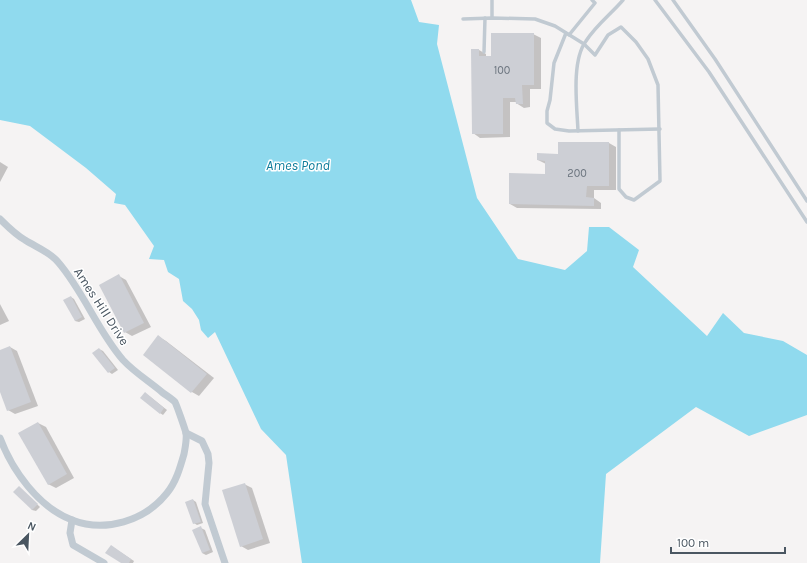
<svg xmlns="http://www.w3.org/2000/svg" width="807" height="563" viewBox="0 0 807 563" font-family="Karla,sans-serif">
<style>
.water{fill:#90daee}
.shadow{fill:#0003}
.building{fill:#cdcfd5}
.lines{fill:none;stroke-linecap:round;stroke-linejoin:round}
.service{stroke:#c1cad2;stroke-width:3.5}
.minor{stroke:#c1cad2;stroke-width:7}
.labels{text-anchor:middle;stroke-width:3;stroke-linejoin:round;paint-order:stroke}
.number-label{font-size:11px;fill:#6b747e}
.street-label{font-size:13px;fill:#4a5661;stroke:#fff}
.water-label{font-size:14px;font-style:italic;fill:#0c7c9b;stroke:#fff}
</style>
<rect width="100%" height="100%" fill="#f5f3f3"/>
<!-- water -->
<polygon class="water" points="0,0 411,0 419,22 439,25 437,44 477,198 518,259 565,270 587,251 589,227 609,227 639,250 633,267 707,336 723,313 744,333 783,341 807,355 807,415 749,436 696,407 606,474 600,563 302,563 286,455 261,429 215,332 208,338 201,330 199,320 192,309 183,301 179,279 168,272 164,260 149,259 154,246 125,205 114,203 116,194 86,168 30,126 0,120"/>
<!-- shadow -->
<g class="shadow">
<polygon points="533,34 541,38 541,89 530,89 530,107 524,108 516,103 516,102 510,102 510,137 480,138 473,133 472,50 479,50 486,54 486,57 492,57"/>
<polygon points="559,143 609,143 616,147 616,190 594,190 594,198 601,203 601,209 517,208 510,204 546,175 546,164 538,160 558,155"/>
<polygon points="0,162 8,167 0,182"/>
<polygon points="119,276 126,280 151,327 132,336 125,332"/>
<polygon points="71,297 74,299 85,319 79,322 75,321"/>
<polygon points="0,304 9,321 0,325"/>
<polygon points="159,337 166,341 214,378 199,396 192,392 145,354"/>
<polygon points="10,347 17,351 38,406 15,414 8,410 0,389 0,351"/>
<polygon points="99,349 103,351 118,370 112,374 109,372"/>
<polygon points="148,395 167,410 163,415 160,413"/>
<polygon points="38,423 46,427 74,478 56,488 48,484"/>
<polygon points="244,484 252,488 270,543 248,550 241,546"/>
<polygon points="19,487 40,507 36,511 32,510"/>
<polygon points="193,500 196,502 203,523 197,525 194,523"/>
<polygon points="201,528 205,530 213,552 206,555 202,553"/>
<polygon points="111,546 134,561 133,563 122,563"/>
</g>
<!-- building -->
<g class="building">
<polygon points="491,33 534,33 534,85 522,85 523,104 516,104 515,98 503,98 503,134 472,134 471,49 479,49 479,56 491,56"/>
<polygon points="558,142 609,142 609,186 587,186 586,197 594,198 594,206 509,204 509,173 545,174 545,161 537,160 537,153 558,154"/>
<polygon points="119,274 144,323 124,333 99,285"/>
<polygon points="71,296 82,317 75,321 63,300"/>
<polygon points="158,335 207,374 191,393 143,355"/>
<polygon points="10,346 31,402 7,411 0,392 0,350"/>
<polygon points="99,348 115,368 108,373 92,353"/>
<polygon points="145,392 164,408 160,414 140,398"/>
<polygon points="38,422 67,474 48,485 18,433"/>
<polygon points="245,483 263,539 240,547 222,490"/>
<polygon points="19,486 38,504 32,510 13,492"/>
<polygon points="193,499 201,522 193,524 185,502"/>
<polygon points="201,526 210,550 202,553 192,530"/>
<polygon points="111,545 131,559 129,563 121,563 105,553"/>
</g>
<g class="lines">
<!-- service -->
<g class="service">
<polyline points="492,0 492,18"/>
<polyline points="655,0 709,72 807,222"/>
<polyline points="673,0 715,59 807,201"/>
<polyline points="463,19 492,18 535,19 555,26 584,44 595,55 608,35 621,27 636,42 648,59 658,85 660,181 634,200 626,197 619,189 619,130"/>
<polyline points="566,33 554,63 550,100 547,111 547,123 555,129 569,131 660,129"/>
<polyline points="569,35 595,3 592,0"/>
<polyline points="484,52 485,18"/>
<path d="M578,131c-1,-25 -7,-70 8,-90 10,-16 25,-27 37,-41"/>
</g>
<!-- minor -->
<g class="minor">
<path d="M0,219c8,8 16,16 25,21 11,7 25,12 33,22 26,30 39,68 65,98 11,12 27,22 40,33 3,2 9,6 12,9 2,4 10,27 11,31 1,7 -1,15 -2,21 -4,14 -8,28 -17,39 -22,28 -62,40 -95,27 -34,-13 -60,-50 -72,-82"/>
<polyline points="186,433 202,441 208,454 209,463 205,504 225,563"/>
<polyline points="72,520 70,533 73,545 104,563"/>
</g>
</g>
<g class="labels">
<!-- number labels -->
<g class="number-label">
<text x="502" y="74">100</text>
<text x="577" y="177">200</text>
</g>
<!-- street labels -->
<g class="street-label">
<text transform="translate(102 306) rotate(57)" y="5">Ames Hill Drive</text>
</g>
<!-- water labels -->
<g class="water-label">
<text x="298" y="170">Ames Pond</text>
</g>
</g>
<!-- north arrow -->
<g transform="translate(28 535) rotate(24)" stroke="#ffffff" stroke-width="3" paint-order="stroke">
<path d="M0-3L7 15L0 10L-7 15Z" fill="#4a5661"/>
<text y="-6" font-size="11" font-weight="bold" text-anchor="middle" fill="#4a5661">N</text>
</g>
<!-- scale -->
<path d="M671 547v6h114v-6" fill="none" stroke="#4a5661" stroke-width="2"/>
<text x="677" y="547" font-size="12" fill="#4a5661" stroke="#ffffff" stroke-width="3" paint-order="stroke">100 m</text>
</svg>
